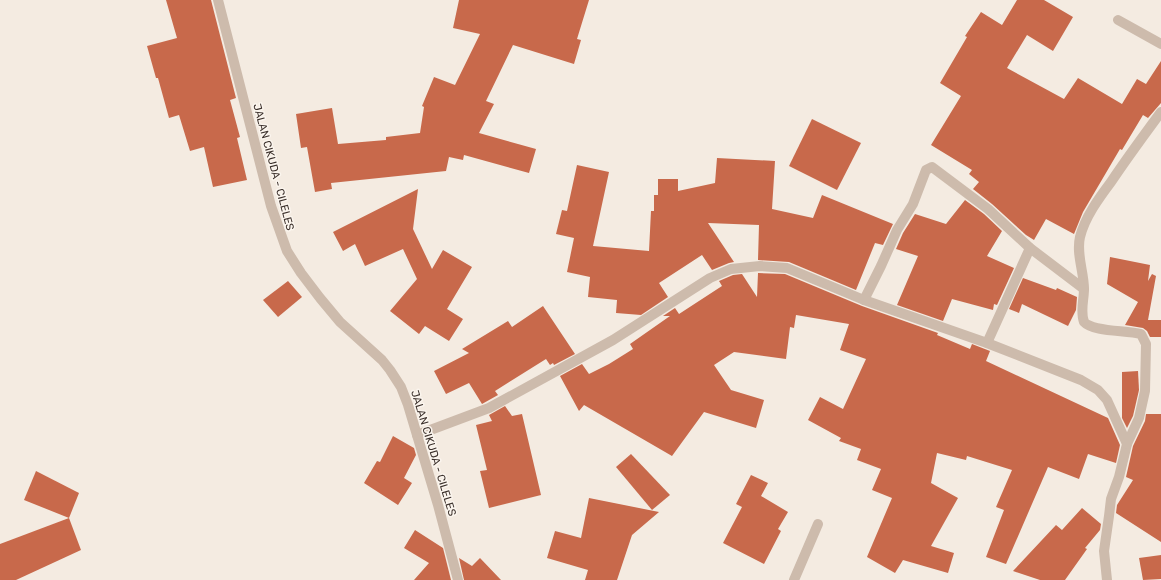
<svg xmlns="http://www.w3.org/2000/svg" width="1161" height="580" viewBox="0 0 1161 580" font-family="Rubik,sans-serif">
<style>
.building{fill:#c8694b}
.lines{fill:none;stroke-linecap:round;stroke-linejoin:round}
.minor{stroke:#cdbbac;stroke-width:10}
.labels{text-anchor:middle;stroke-width:3;stroke-linejoin:round;paint-order:stroke}
.street-label{font-size:11px;fill:#3b302b;stroke:#fbf5ee}
</style>
<rect width="100%" height="100%" fill="#f4ebe1"/>
<!-- building -->
<g class="building">
<polygon points="166,0 211,0 236,98 230,100 240,137 237,138 247,180 213,187 204,147 190,151 179,115 169,118 158,78 156,78 147,46 177,38"/>
<polygon points="459,0 589,0 577,39 581,40 574,64 513,45 486,101 494,104 479,133 536,149 529,173 464,155 463,160 449,157 446,171 331,183 332,189 315,192 307,147 301,148 296,114 332,108 338,144 386,140 386,137 420,133 424,107 422,106 434,77 455,85 480,34 453,28"/>
<polygon points="1017,0 1044,0 1073,17 1053,51 1027,35 1007,68 1064,99 1078,78 1122,104 1137,79 1146,84 1161,61 1161,103 1148,118 1143,115 1122,150 1120,149 1083,212 1074,234 1046,219 1034,240 1026,235 992,204 973,189 979,182 969,174 972,170 931,145 961,96 940,83 967,37 965,36 981,12 1002,25"/>
<polygon points="812,119 861,143 837,190 789,166"/>
<polygon points="717,158 775,161 772,209 813,218 822,195 893,224 883,245 875,243 856,290 789,262 758,260 759,225 708,223 734,262 729,263 712,270 702,255 659,283 668,297 641,315 616,313 617,300 588,297 590,277 567,272 574,238 556,234 562,210 567,211 577,165 609,172 593,246 649,251 651,211 654,211 654,195 658,195 658,179 678,179 678,191 715,183"/>
<polygon points="418,189 413,229 432,269 443,250 472,267 447,309 463,319 449,341 425,326 419,334 390,311 417,279 403,249 365,266 355,244 343,251 333,232"/>
<polygon points="965,200 984,214 1002,231 987,256 1014,268 997,305 994,304 993,310 952,299 943,321 897,305 918,256 896,249 903,233 915,214 946,224"/>
<polygon points="1110,257 1150,265 1148,281 1152,274 1156,276 1148,320 1161,320 1161,337 1150,337 1147,331 1143,328 1125,325 1138,302 1107,284"/>
<polygon points="758,273 785,274 862,306 938,333 937,335 970,349 972,344 990,351 986,361 1108,418 1120,445 1116,463 1088,454 1079,479 1048,467 1006,564 986,557 1004,510 996,507 1012,470 967,456 966,460 937,453 931,483 958,498 931,546 954,553 948,573 903,560 895,573 867,557 892,498 872,490 881,469 857,460 861,449 839,441 841,438 808,420 820,397 843,409 866,359 840,350 849,324 796,315 794,328 790,327 786,359 734,352 714,365 731,390 764,400 756,428 704,412 672,456 584,405 579,411 560,376 582,364 589,374 609,364 633,349 630,344 670,316 663,316 675,308 679,314 722,286 719,281 733,275 742,274 757,297"/>
<polygon points="1023,278 1056,290 1057,288 1077,297 1076,310 1068,326 1022,304 1019,313 1009,309"/>
<polygon points="288,281 302,297 278,317 263,300"/>
<polygon points="543,306 575,354 554,365 553,363 550,365 546,359 495,391 498,395 482,404 469,383 446,394 434,371 469,353 462,349 508,321 512,327"/>
<polygon points="1138,371 1139,390 1133,416 1127,428 1122,418 1122,372"/>
<polygon points="505,406 512,416 522,414 541,495 489,508 480,471 487,470 476,425 492,421 489,415"/>
<polygon points="1146,414 1161,414 1161,542 1116,513 1117,505 1133,480 1126,477 1133,446 1145,421"/>
<polygon points="393,436 414,448 416,455 404,478 412,483 398,505 364,483 377,461 380,462"/>
<polygon points="631,454 670,495 652,510 616,467"/>
<polygon points="36,471 79,493 69,518 24,500"/>
<polygon points="751,475 768,483 761,496 788,512 778,529 781,531 764,564 723,543 742,507 736,504"/>
<polygon points="589,498 659,512 632,535 617,580 585,580 588,570 547,558 555,531 581,538"/>
<polygon points="1082,508 1101,524 1100,530 1085,548 1087,549 1065,580 1040,580 1013,571 1056,525 1062,530"/>
<polygon points="69,518 81,550 16,580 0,580 0,544"/>
<polygon points="415,530 443,548 451,580 414,580 429,563 404,548"/>
<polygon points="1161,555 1161,579 1143,580 1139,558"/>
<polygon points="459,558 472,566 480,558 501,580 464,580"/>
</g>
<g class="lines">
<!-- minor -->
<g class="minor">
<polyline points="218,0 271,206 287,251 301,273 320,298 340,322 382,360 390,370 401,387 408,405 438,505 458,580"/>
<polyline points="1118,20 1161,44"/>
<polyline points="864,300 881,266 897,230 913,204 926,170 932,167 988,209 1030,248 1084,289"/>
<polyline points="987,343 1030,248"/>
<polyline points="417,435 489,408 613,340 710,278 731,269 760,266 787,268 864,300 987,343 1081,380 1098,390 1107,400 1127,444 1119,477 1111,499 1109,516 1104,551 1107,580"/>
<path d="M1127,444l12,-26 6,-27 1,-47 -5,-10c-15,-4 -48,-2 -57,-12 -4,-11 0,-22 0,-33 0,-17 -8,-35 -4,-52 5,-20 19,-39 31,-55 16,-24 33,-47 50,-70"/>
<polyline points="794,580 818,524"/>
</g>
</g>
<g class="labels">
<!-- street labels -->
<g class="street-label">
<text transform="translate(274 167) rotate(75)" y="4">JALAN CIKUDA - CILELES</text>
<text transform="translate(434 453) rotate(73)" y="4">JALAN CIKUDA - CILELES</text>
</g>
</g>
</svg>
